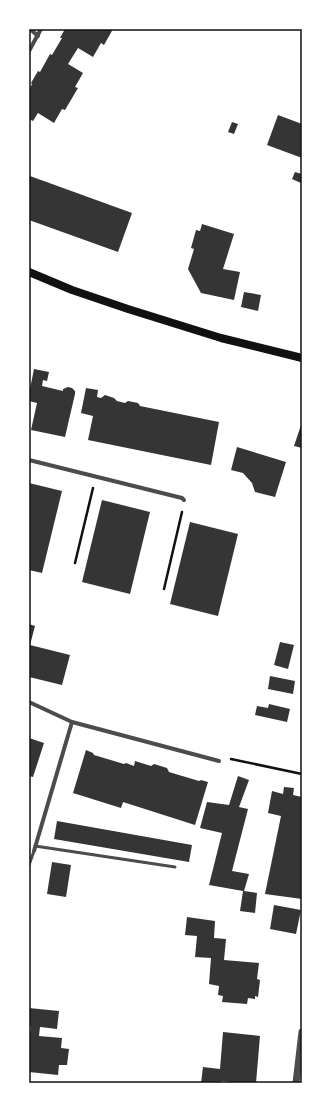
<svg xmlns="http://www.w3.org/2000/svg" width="331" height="1112" viewBox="0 0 331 1112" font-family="Arial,sans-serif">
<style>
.building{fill:#353535}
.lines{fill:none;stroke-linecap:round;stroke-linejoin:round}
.path{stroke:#111;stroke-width:2.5}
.service{stroke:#4c4c4c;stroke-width:3}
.minor{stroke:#4c4c4c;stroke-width:4}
.tertiary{stroke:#4c4c4c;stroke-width:7}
.secondary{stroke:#111;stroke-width:8}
.neatline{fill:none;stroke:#111;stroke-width:1.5}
</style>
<rect width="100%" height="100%" fill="#fff"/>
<!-- building -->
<g class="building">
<polygon points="65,29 113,29 104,45 101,43 93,57 78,48 68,64 83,73 75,87 78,88 65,110 62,109 54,123 38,113 33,121 29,119 29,90 32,84 31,83 38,71 40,72 50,54 52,55 62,38 60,38"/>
<polygon points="278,115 302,124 302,158 267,145"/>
<polygon points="232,122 238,124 234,134 228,132"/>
<polygon points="295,172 302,174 301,183 292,179"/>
<polygon points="30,176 132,213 118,252 29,220 29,179"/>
<polygon points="202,224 234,234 223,269 240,272 234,300 201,293 188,269 194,249 191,248 196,230 200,231"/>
<polygon points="244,292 261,295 258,311 241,307"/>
<polygon points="34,369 49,372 47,381 43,380 42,386 63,391 63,389 68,387 72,388 75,391 75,394 65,437 31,430 37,403 29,401 29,394"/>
<polygon points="86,388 98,390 97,397 101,398 105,395 114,398 117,401 125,403 128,401 138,403 140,406 219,422 211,465 88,440 93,416 81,413"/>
<polygon points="302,422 302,448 294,446"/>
<polygon points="237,447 286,462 275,497 255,492 252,483 243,473 231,470"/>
<polygon points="29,483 62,491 42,573 29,570"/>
<polygon points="102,500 150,512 130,594 82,582"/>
<polygon points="190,522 238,534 218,616 170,604"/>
<polygon points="29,624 35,626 30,645 70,655 62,685 29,677"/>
<polygon points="280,642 294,645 288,669 274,665"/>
<polygon points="270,676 295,681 293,694 268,689"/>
<polygon points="269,704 290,709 287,722 255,715 257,706 268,708"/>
<polygon points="29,738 44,743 33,777 29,776"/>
<polygon points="86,750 93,753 94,755 124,764 126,763 134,766 135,761 151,766 154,764 167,768 169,772 199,781 201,780 208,782 195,825 123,802 121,808 73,793"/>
<polygon points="238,776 249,780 239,807 248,809 232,871 249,874 244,891 257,893 255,913 240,911 243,891 209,885 222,833 200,828 207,802 229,805"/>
<polygon points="284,787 294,788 293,795 302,797 302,899 265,894 281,816 268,813 272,791 283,794"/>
<polygon points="57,821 192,845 189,862 54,839"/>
<polygon points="52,862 71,865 66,897 47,894"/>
<polygon points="274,905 301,910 296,934 270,929"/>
<polygon points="187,917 215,921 214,938 226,939 224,960 259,963 257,979 260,980 258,997 255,996 255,999 248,998 247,1004 222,1002 223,996 218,995 219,986 209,984 211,958 195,957 197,936 185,935"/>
<polygon points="29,1008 59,1011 57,1029 40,1027 39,1036 62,1038 61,1048 69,1049 67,1065 59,1065 58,1075 29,1072 29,1034 30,1035 31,1026 29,1026"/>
<polygon points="223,1032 260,1036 256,1083 241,1083 221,1081 221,1083 201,1083 203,1067 220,1069"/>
</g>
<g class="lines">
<!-- path -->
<g class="path">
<polyline points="75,563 93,488"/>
<polyline points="164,589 182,512"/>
<polyline points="231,759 302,774"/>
</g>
<!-- service -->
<g class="service">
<polyline points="35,846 175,867"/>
<polyline points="29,865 34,851"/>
</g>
<!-- minor -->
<g class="minor">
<polyline points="30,29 38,36"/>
<polyline points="29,51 41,29"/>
<polyline points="29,460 182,498 184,500"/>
<polyline points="29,702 72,722 219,761"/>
<polyline points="34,851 72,722"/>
</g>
<!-- tertiary -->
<polyline class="tertiary" points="296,1083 302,1032"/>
<!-- secondary -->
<polyline class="secondary" points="29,272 72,290 128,309 221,338 302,358"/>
</g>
<!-- border -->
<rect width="331" height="1112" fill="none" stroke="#ffffff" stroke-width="60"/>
<rect x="30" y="30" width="271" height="1052" class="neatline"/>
</svg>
